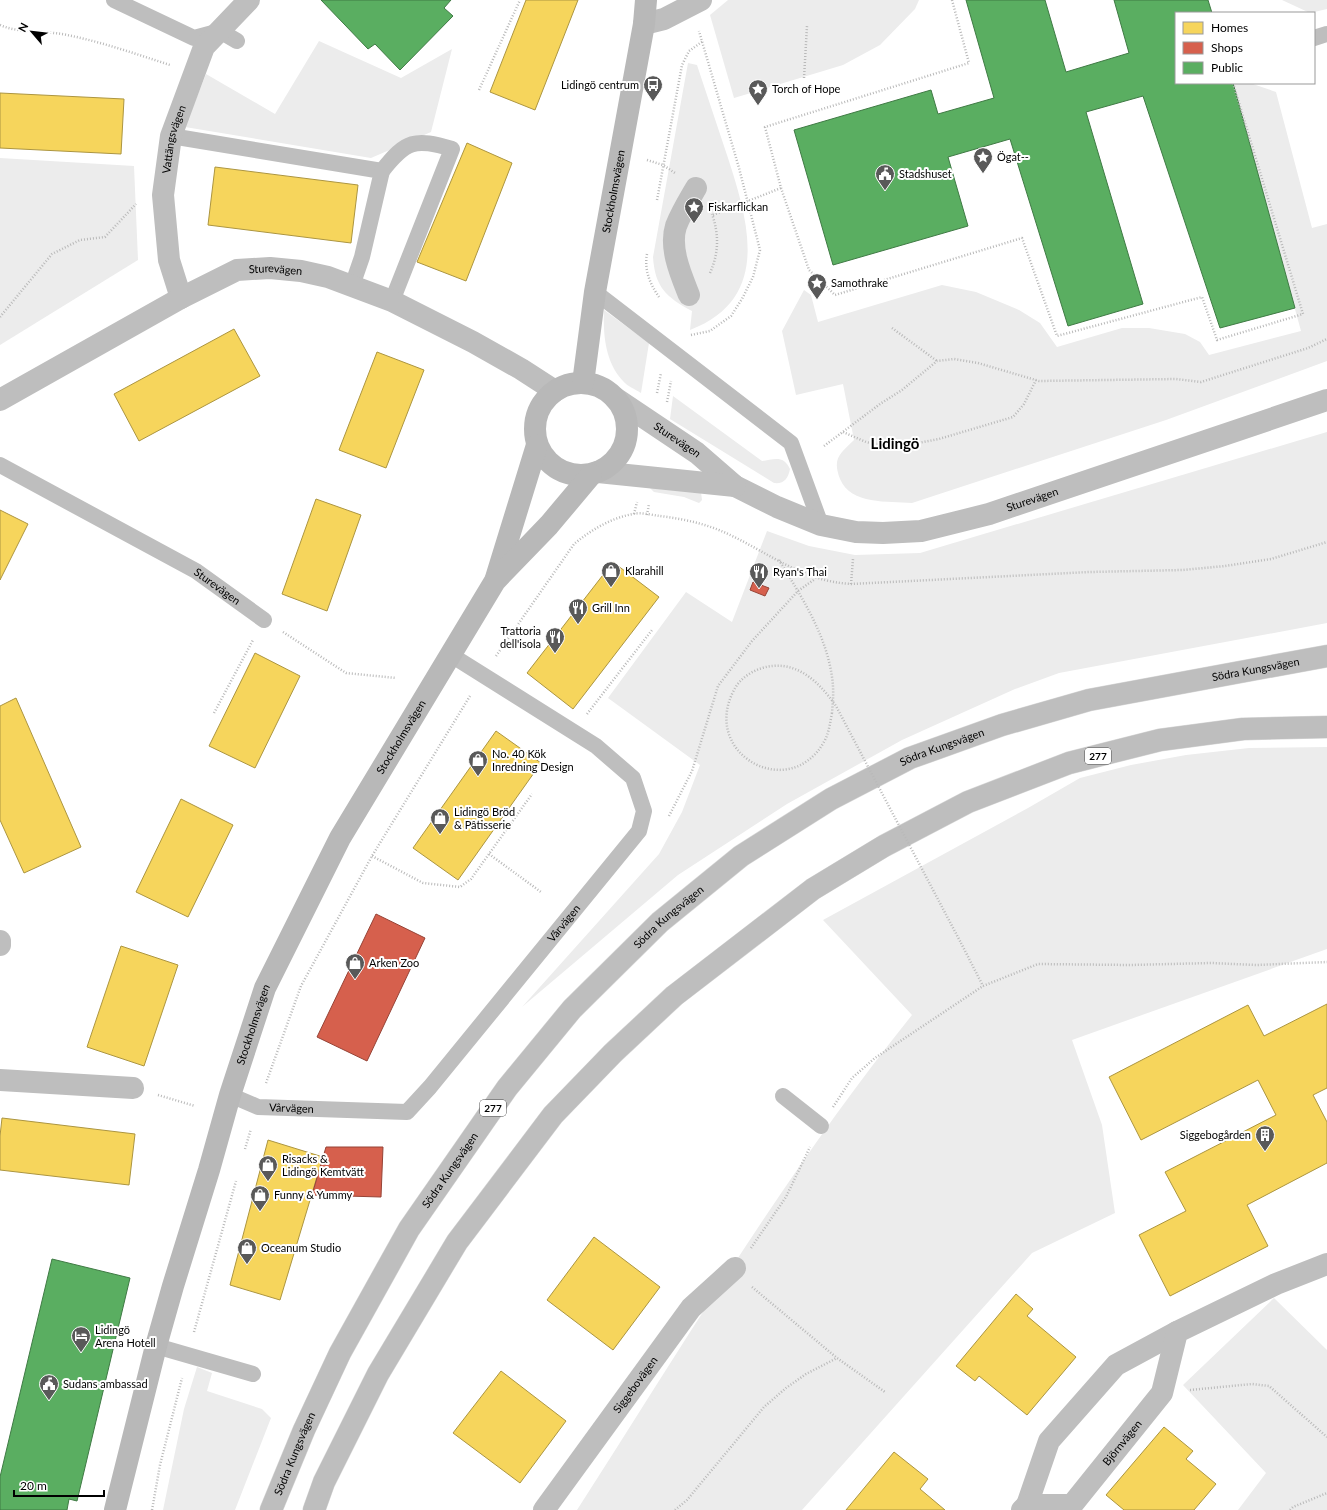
<svg xmlns="http://www.w3.org/2000/svg" width="1327" height="1510" viewBox="0 0 1327 1510" font-family="Lato,sans-serif">
<style>
.green{fill:#ececec}
.homes{fill:#f6d55c;stroke:#ac9540}
.shops{fill:#d6604d;stroke:#964336}
.public{fill:#5aae61;stroke:#3f7a44}
.lines{fill:none;stroke-linecap:round;stroke-linejoin:round}
.primary-casing{stroke:#dbdbdb;stroke-width:23}
.path{stroke:#b9b9b9;stroke-width:2.5;stroke-dasharray:1 2;stroke-linecap:butt}
.lane{stroke:#bebebe;stroke-width:16}
.street{stroke:#bebebe;stroke-width:22}
.secondary{stroke:#b8b8b8;stroke-width:22}
.primary{stroke:#bebebe;stroke-width:22}
.path-bridge{stroke:#b9b9b9;stroke-width:2.5;stroke-dasharray:1 2;stroke-linecap:butt}
.labels{text-anchor:middle;stroke-width:4;stroke-linejoin:round;paint-order:stroke}
.shield{fill:#fff;stroke:#4c4c4c;stroke-width:1}
.shield-label{font-size:10px;font-weight:bold;fill:#000}
.poi-label{font-size:11px;fill:#000;stroke:#fff;text-anchor:start}
.street-label{font-size:11px;fill:#000;stroke:#fff}
.district-label{font-size:15px;font-weight:bold;fill:#000;stroke:#fff}
</style>
<rect width="100%" height="100%" fill="#fff"/>
<!-- green -->
<g class="green">
<polygon points="728,0 919,0 915,9 880,45 843,65 734,98 710,15"/>
<polygon points="1282,0 1327,0 1327,9 1310,13"/>
<polygon points="319,41 401,78 452,49 431,132 371,158 185,127 206,74 275,114"/>
<path d="M688,63l9,2c10,30 20,60 30,90 21,65 46,143 -37,175l2,-19c-26,-14 -37,-24 -39,-54z"/>
<path d="M1233,83h17l26,9 36,136 15,-4v137l-161,59 -254,83c-24,-2 -61,2 -72,-24 -8,-21 0,-25 14,-39l-11,-56 -47,11 -14,-64 22,-41 7,5 7,27 124,-37 34,7 43,18 21,13 17,24 65,-19h27l36,6 15,8 9,13 92,-24z"/>
<polygon points="0,158 134,166 138,260 0,345"/>
<path d="M604,310l45,33 -8,50c-6,-4 -14,-7 -18,-12 -18,-19 -20,-47 -19,-71z"/>
<path d="M673,396l89,65c12,-2 22,-6 28,8 -2,10 -6,15 -16,14l-104,-64z"/>
<polygon points="1327,432 1327,623 1059,673 1015,689 902,740 787,804 678,875 522,1007 659,854 682,812 700,765 608,698 686,592 732,622 767,531 809,546 855,555 920,553"/>
<polygon points="644,482 701,492 702,500 699,503 684,497 654,492"/>
<path d="M1327,747v202l-255,91 30,85 13,88 -83,40 -230,257h-225c108,-168 210,-340 335,-495l-89,-95 205,-112 52,-30 51,-13 55,-10 63,-7z"/>
<polygon points="1274,1298 1327,1350 1327,1510 1238,1510 1266,1473 1183,1385"/>
<polygon points="197,1367 212,1373 207,1391 262,1409 271,1418 235,1510 163,1510 184,1409"/>
</g>
<!-- homes -->
<g class="homes">
<polygon points="526,0 578,0 535,110 490,92"/>
<polygon points="0,93 124,99 121,154 0,148"/>
<polygon points="467,143 512,163 466,281 417,262"/>
<polygon points="215,167 358,185 351,243 208,225"/>
<polygon points="234,329 260,376 139,441 114,394"/>
<polygon points="377,352 424,370 386,468 339,450"/>
<polygon points="316,499 361,515 327,611 282,594"/>
<polygon points="0,510 28,524 0,580"/>
<polygon points="613,562 659,597 573,709 527,673"/>
<polygon points="255,653 300,676 255,768 209,746"/>
<polygon points="16,698 81,847 24,873 0,820 0,706"/>
<polygon points="496,731 541,763 458,880 413,848"/>
<polygon points="181,799 233,825 188,917 136,892"/>
<polygon points="121,946 178,965 144,1066 87,1047"/>
<polygon points="1327,1004 1327,1088 1313,1095 1327,1122 1327,1163 1247,1205 1268,1246 1170,1296 1139,1235 1186,1211 1165,1172 1276,1115 1258,1080 1141,1140 1109,1077 1248,1005 1264,1036"/>
<polygon points="2,1118 135,1134 129,1185 0,1170 0,1136"/>
<polygon points="268,1140 323,1157 280,1300 230,1285"/>
<polygon points="594,1237 660,1287 613,1350 547,1300"/>
<polygon points="1016,1294 1033,1309 1027,1316 1076,1357 1027,1415 979,1376 975,1381 956,1366"/>
<polygon points="501,1371 566,1421 520,1483 453,1433"/>
<polygon points="1164,1427 1193,1451 1186,1459 1216,1484 1194,1510 1124,1510 1106,1495"/>
<polygon points="894,1452 928,1479 920,1489 945,1510 846,1510"/>
</g>
<!-- shops -->
<g class="shops">
<polygon points="753,582 769,588 765,596 750,590"/>
<polygon points="376,914 425,938 367,1061 317,1037"/>
<polygon points="326,1147 383,1147 381,1197 312,1195"/>
</g>
<!-- public -->
<g class="public">
<polygon points="321,0 451,0 444,8 453,16 400,70 375,44 368,49"/>
<polygon points="966,0 1045,0 1066,72 1129,53 1114,0 1208,0 1212,13 1176,13 1176,83 1233,83 1295,308 1220,328 1143,96 1086,112 1143,304 1068,326 1010,139 948,157 968,226 833,265 794,130 931,90 938,114 994,98"/>
<polygon points="52,1259 130,1278 77,1501 69,1499 67,1510 0,1510 0,1477"/>
</g>
<g class="lines">
<!-- primary casing -->
<g class="primary-casing">
<g id="primary">
<path id="s10" d="M271,1510l33,-80 36,-77 69,-124 98,-141 65,-79 88,-87 81,-66 90,-57 79,-41 92,-33 87,-25 238,-44"/>
<polyline points="314,1510 324,1482 378,1374 457,1242 553,1115 613,1053 674,996 813,889 884,846 968,802 1069,763 1160,740 1243,729 1327,727"/>
</g>
</g>
<!-- path -->
<g class="path">
<polyline points="952,0 969,63 765,127 781,188 809,270 835,295 1022,238 1057,336 1202,297 1217,340 1303,314 1233,83"/>
<path d="M0,25c21,9 44,5 67,10 35,7 69,19 103,30"/>
<polyline points="804,78 807,26"/>
<polyline points="479,90 520,0"/>
<polyline points="647,160 663,165 675,173"/>
<polyline points="657,200 682,65 689,51 703,41"/>
<polyline points="713,215 781,188"/>
<path d="M647,254c-3,16 3,30 12,43"/>
<path d="M710,273c9,-20 9,-39 2,-59"/>
<polyline points="0,317 52,254 80,240 105,237 136,204"/>
<polyline points="892,328 937,361"/>
<polyline points="691,335 710,331 731,316 742,299 753,277 760,250 739,168 699,31"/>
<polyline points="657,393 661,373"/>
<polyline points="667,402 671,381"/>
<polyline points="843,432 866,442 875,444 918,443 939,439 1013,417 1024,404 1036,380"/>
<polyline points="824,446 880,404 902,390 937,361 954,359 978,363 1039,381 1176,379 1201,382 1308,348 1327,339"/>
<polyline points="634,514 637,502"/>
<polyline points="647,515 649,504"/>
<path d="M779,560c22,36 47,74 53,117 2,12 1,24 0,36"/>
<polyline points="851,584 853,559"/>
<polyline points="283,632 346,673 396,678"/>
<path d="M496,656l78,-112c17,-14 37,-26 59,-30 8,-2 19,1 27,2 24,3 47,8 68,18 43,20 74,47 123,50l238,-12 94,-2 42,-4 46,-7 56,-17"/>
<polyline points="214,713 253,640"/>
<polyline points="587,714 652,630"/>
<polyline points="669,816 692,771 718,686 752,641 798,591 815,579"/>
<polyline points="489,854 541,892"/>
<polyline points="372,856 423,883 460,887 471,879 532,794"/>
<polyline points="961,943 983,986"/>
<polyline points="266,1083 301,986 372,856 470,696"/>
<polyline points="158,1095 195,1106"/>
<polyline points="833,1107 852,1078 875,1058 983,986 1038,964 1130,965 1211,963 1256,965 1327,962"/>
<polyline points="245,1149 251,1129"/>
<polyline points="751,1248 786,1197 810,1147"/>
<polyline points="752,1287 837,1358 885,1392"/>
<polyline points="194,1332 236,1181"/>
<polyline points="1190,1390 1252,1384 1269,1386 1327,1437"/>
<polyline points="152,1510 160,1465 182,1378"/>
<polyline points="675,1510 687,1500 764,1407 786,1388 806,1374 837,1358"/>
<polyline points="1290,1510 1293,1507 1327,1493"/>
</g>
<!-- lane -->
<g class="lane">
<polyline points="114,0 194,38 220,31 237,41"/>
<polyline points="1314,38 1327,34"/>
<polyline points="171,136 382,171 362,257 352,286"/>
<path d="M382,171c24,-31 33,-33 70,-22l-60,152"/>
<polyline points="595,292 791,443 821,525"/>
<path id="s1" d="M0,465l196,106 68,49"/>
<path id="s2" d="M230,1095l28,12 149,5 23,-25 209,-256 5,-20 -11,-33 -37,-32 -145,-91"/>
<polyline points="783,1096 821,1126"/>
<polyline points="156,1346 253,1374"/>
</g>
<!-- street -->
<g class="street">
<polyline points="644,24 664,19 701,0"/>
<path d="M689,295c-8,-20 -20,-47 -13,-69 5,-13 13,-26 20,-38"/>
<path id="s3" d="M181,298l-12,-38 -6,-65 8,-59 33,-89 45,-47"/>
<path id="s4" d="M615,398l82,55 38,33 42,21 44,18 35,7 27,1 38,-2 68,-17 338,-114"/>
<path id="s5" d="M0,400l181,-102 56,-28 33,-2 31,3 27,6 64,24 81,41 48,27 34,22"/>
<polyline points="598,472 735,486"/>
<polyline points="0,941 0,945"/>
<polyline points="0,1080 133,1088"/>
<polyline points="1027,1505 1049,1441 1116,1365 1177,1332"/>
<path id="s6" d="M544,1510l147,-202 44,-40"/>
<path id="s7" d="M1022,1510l5,-5h45l90,-112 15,-61 99,-48 51,-20"/>
</g>
<!-- secondary -->
<g class="secondary">
<circle cx="581" cy="429" r="46"/>
<path id="s8" d="M583,383l12,-91 49,-268 2,-24"/>
<polyline points="496,578 537,445"/>
<path id="s9" d="M115,1510l41,-164 17,-60 36,-116 21,-75 35,-107 75,-150 155,-257 54,-56 42,-50"/>
</g>
<!-- primary -->
<use href="#primary" class="primary"/>
<!-- path-bridge -->
<path class="path-bridge" d="M832,713c-2,10 -3,20 -8,29 -35,61 -124,12 -90,-52 7,-14 24,-23 39,-24 28,-3 49,20 63,40l125,237"/>
</g>
<!-- icons -->
<defs>
<g id="bus-pin" transform="scale(1)"><path d="M0 17L-7.5 6A9.5 9.5 0 1 1 7.5 6Z" fill="#595959" stroke="#fff"/><path d="M-5-6H5V4H4V6H2V4H-2V6H-4V4H-5ZM-3.5-4V0h7V-4ZM-3.5 1.2v1.5H-2V1.2ZM2 1.2v1.5H3.5V1.2Z" fill="#fff"/></g>
<g id="sight-pin" transform="scale(1)"><path d="M0 17L-7.5 6A9.5 9.5 0 1 1 7.5 6Z" fill="#595959" stroke="#fff"/><path d="M0-6L1.8-2.2L6-1.7L2.9 1.2L3.7 5.4L0 3.3L-3.7 5.4L-2.9 1.2L-6-1.7L-1.8-2.2Z" fill="#fff"/></g>
<g id="civic-pin" transform="scale(1)"><path d="M0 17L-7.5 6A9.5 9.5 0 1 1 7.5 6Z" fill="#595959" stroke="#fff"/><path d="M-.6-6.5H3V-4.5H.6V-3L4-1V1h2V6H-6V1h2V-1L-.6-3ZM-1.2 2.5V6h2.4V2.5Z" fill="#fff"/></g>
<g id="shop-pin" transform="scale(1)"><path d="M0 17L-7.5 6A9.5 9.5 0 1 1 7.5 6Z" fill="#595959" stroke="#fff"/><path d="M-5-2.5h2.3a2.7 3.5 0 0 1 5.4 0H5L5.5 6h-11ZM-1.5-2.5h3a1.5 2.3 0 0 0-3 0Z" fill="#fff"/></g>
<g id="restaurant-pin" transform="scale(1)"><path d="M0 17L-7.5 6A9.5 9.5 0 1 1 7.5 6Z" fill="#595959" stroke="#fff"/><path d="M-5-6h1v4h1v-4h1v4h1v-4h1v5L-1.5 .5V6h-2V.5L-5-1ZM5-6V6H3V1.5H1.5Q1.5-4 5-6Z" fill="#fff"/></g>
<g id="building-pin" transform="scale(1)"><path d="M0 17L-7.5 6A9.5 9.5 0 1 1 7.5 6Z" fill="#595959" stroke="#fff"/><path d="M-4-6H4V6H1V3H-1V6H-4ZM-2.5-4.3h1.7v1.8h-1.7ZM.8-4.3h1.7v1.8H.8ZM-2.5-1h1.7V.8h-1.7ZM.8-1h1.7V.8H.8Z" fill="#fff"/></g>
<g id="hotel-pin" transform="scale(1)"><path d="M0 17L-7.5 6A9.5 9.5 0 1 1 7.5 6Z" fill="#595959" stroke="#fff"/><path d="M-6-4.5h1.5V1H6V5H4.5V3h-9V5H-6ZM-4 0a1.8 1.8 0 1 1 3.6 0ZM.5 0V-2.5h3Q6-2.5 6 0Z" fill="#fff"/></g>
</defs>
<g fill-rule="evenodd">
<use href="#bus-pin" x="653" y="85"/>
<use href="#sight-pin" x="758" y="89"/>
<use href="#sight-pin" x="983" y="157"/>
<use href="#civic-pin" x="885" y="174"/>
<use href="#sight-pin" x="694" y="207"/>
<use href="#sight-pin" x="817" y="283"/>
<use href="#shop-pin" x="611" y="571"/>
<use href="#restaurant-pin" x="759" y="572"/>
<use href="#restaurant-pin" x="578" y="608"/>
<use href="#restaurant-pin" x="555" y="637"/>
<use href="#shop-pin" x="478" y="760"/>
<use href="#shop-pin" x="440" y="818"/>
<use href="#shop-pin" x="355" y="963"/>
<use href="#building-pin" x="1265" y="1135"/>
<use href="#shop-pin" x="268" y="1165"/>
<use href="#shop-pin" x="260" y="1195"/>
<use href="#shop-pin" x="247" y="1248"/>
<use href="#hotel-pin" x="81" y="1336"/>
<use href="#civic-pin" x="49" y="1384"/>
</g>
<g class="labels">
<!-- shield labels -->
<g class="shield">
<rect x="1085" y="748" width="26" height="16" rx="3"/>
<rect x="480" y="1100" width="26" height="16" rx="3"/>
</g>
<g class="shield-label">
<text x="1098" y="760">277</text>
<text x="493" y="1112">277</text>
</g>
<!-- poi labels -->
<g class="poi-label">
<text x="639" y="89" text-anchor="end">Lidingö centrum</text>
<text x="772" y="93">Torch of Hope</text>
<text x="997" y="161">Ögat--</text>
<text x="899" y="178">Stadshuset</text>
<text x="708" y="211">Fiskarflickan</text>
<text x="831" y="287">Samothrake</text>
<text x="625" y="575">Klarahill</text>
<text x="773" y="576">Ryan's Thai</text>
<text x="592" y="612">Grill Inn</text>
<text x="541" y="635" text-anchor="end">Trattoria<tspan x="541" dy="13">dell'isola</tspan></text>
<text x="492" y="758">No. 40 Kök<tspan x="492" dy="13">Inredning Design</tspan></text>
<text x="454" y="816">Lidingö Bröd<tspan x="454" dy="13">&amp; Pâtisserie</tspan></text>
<text x="369" y="967">Arken Zoo</text>
<text x="1251" y="1139" text-anchor="end">Siggebogården</text>
<text x="282" y="1163">Risacks &amp;<tspan x="282" dy="13">Lidingö Kemtvätt</tspan></text>
<text x="274" y="1199">Funny &amp; Yummy</text>
<text x="261" y="1252">Oceanum Studio</text>
<text x="95" y="1334">Lidingö<tspan x="95" dy="13">Arena Hotell</tspan></text>
<text x="63" y="1388">Sudans ambassad</text>
</g>
<!-- street labels -->
<g class="street-label">
<text dy="4" stroke="none"><textPath href="#s3" startOffset="162">Vattängsvägen</textPath></text>
<text dy="4" stroke="none"><textPath href="#s8" startOffset="194">Stockholmsvägen</textPath></text>
<text dy="4" stroke="none"><textPath href="#s5" startOffset="309">Sturevägen</textPath></text>
<text dy="4" stroke="none"><textPath href="#s4" startOffset="75">Sturevägen</textPath></text>
<text dy="4" stroke="none"><textPath href="#s4" startOffset="460">Sturevägen</textPath></text>
<text dy="4" stroke="none"><textPath href="#s1" startOffset="249">Sturevägen</textPath></text>
<text dy="4" stroke="none"><textPath href="#s10" startOffset="1369">Södra Kungsvägen</textPath></text>
<text dy="4" stroke="none"><textPath href="#s9" startOffset="829">Stockholmsvägen</textPath></text>
<text dy="4" stroke="none"><textPath href="#s10" startOffset="1045">Södra Kungsvägen</textPath></text>
<text dy="4" stroke="none"><textPath href="#s10" startOffset="721">Södra Kungsvägen</textPath></text>
<text dy="4" stroke="none"><textPath href="#s2" startOffset="425">Vårvägen</textPath></text>
<text dy="4" stroke="none"><textPath href="#s9" startOffset="505">Stockholmsvägen</textPath></text>
<text dy="4" stroke="none"><textPath href="#s2" startOffset="64">Vårvägen</textPath></text>
<text dy="4" stroke="none"><textPath href="#s10" startOffset="385">Södra Kungsvägen</textPath></text>
<text dy="4" stroke="none"><textPath href="#s6" startOffset="155">Siggebovägen</textPath></text>
<text dy="4" stroke="none"><textPath href="#s7" startOffset="132">Björnvägen</textPath></text>
<text dy="4" stroke="none"><textPath href="#s10" startOffset="61">Södra Kungsvägen</textPath></text>
</g>
<!-- district labels -->
<g class="district-label">
<text x="895" y="449">Lidingö</text>
</g>
</g>
<!-- legend -->
<rect x="1175" y="12" width="140" height="72" fill="#ffffff" stroke="#999999"/>
<rect x="1183" y="22" width="20" height="12" fill="#f6d55c" stroke="#999999"/>
<text x="1211" y="32" font-size="12" fill="#000000">Homes</text>
<rect x="1183" y="42" width="20" height="12" fill="#d6604d" stroke="#999999"/>
<text x="1211" y="52" font-size="12" fill="#000000">Shops</text>
<rect x="1183" y="62" width="20" height="12" fill="#5aae61" stroke="#999999"/>
<text x="1211" y="72" font-size="12" fill="#000000">Public</text>
<!-- north arrow -->
<g transform="translate(32 32) rotate(298)" stroke="#ffffff" stroke-width="3" paint-order="stroke">
<path d="M0-3L7 15L0 10L-7 15Z" fill="#000000"/>
<text y="-6" font-size="11" font-weight="bold" text-anchor="middle" fill="#000000">N</text>
</g>
<!-- scale -->
<path d="M14 1490v6h90v-6" fill="none" stroke="#000000" stroke-width="2"/>
<text x="20" y="1490" font-size="12" fill="#000000" stroke="#ffffff" stroke-width="3" paint-order="stroke">20 m</text>
</svg>
